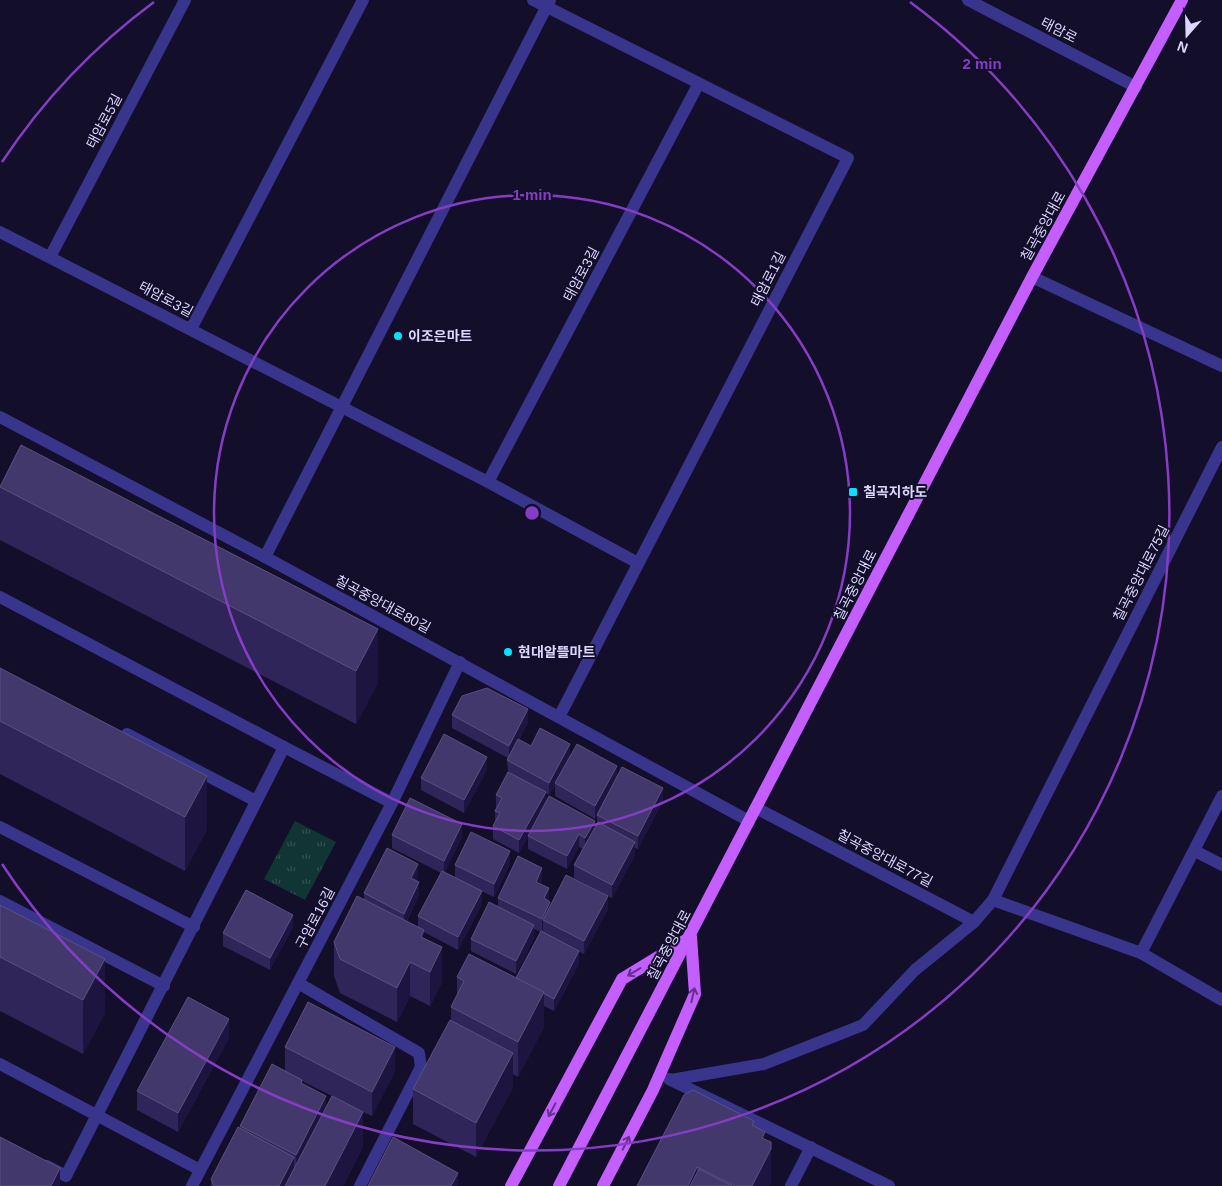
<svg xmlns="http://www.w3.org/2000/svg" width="1222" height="1186" viewBox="0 0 1222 1186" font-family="Helvetica,'Noto Sans KR',sans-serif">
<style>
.park{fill:url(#park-tufts)}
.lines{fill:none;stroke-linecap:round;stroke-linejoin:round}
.minor{stroke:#39358d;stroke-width:12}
.major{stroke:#c55eff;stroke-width:12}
.wall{fill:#302559;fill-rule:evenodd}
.shaded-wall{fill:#1d143f}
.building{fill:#42386b;stroke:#5a5182}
.oneway{stroke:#63328a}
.ring{fill:none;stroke:#853dc5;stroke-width:2.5}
.poi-dot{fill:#03e3ff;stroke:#130e2a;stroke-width:2}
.labels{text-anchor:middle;stroke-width:4;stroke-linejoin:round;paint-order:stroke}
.street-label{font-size:14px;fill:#dcd7ff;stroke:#130e2a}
.poi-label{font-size:14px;font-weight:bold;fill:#dcd7ff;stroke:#130e2a;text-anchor:start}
.centre{fill:#853dc5;stroke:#130e2a;stroke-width:2.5}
.ring-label{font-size:15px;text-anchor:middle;font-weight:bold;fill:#853dc5;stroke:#130e2a;stroke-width:4;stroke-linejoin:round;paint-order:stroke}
</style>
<defs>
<pattern id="park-tufts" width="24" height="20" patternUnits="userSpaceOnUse" patternTransform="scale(1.25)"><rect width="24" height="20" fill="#103534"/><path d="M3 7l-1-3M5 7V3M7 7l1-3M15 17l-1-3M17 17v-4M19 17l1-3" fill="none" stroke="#325252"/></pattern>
</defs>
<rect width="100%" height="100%" fill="#130e2a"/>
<!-- park -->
<polygon class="park" points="295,821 336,842 305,900 264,879"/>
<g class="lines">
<!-- minor -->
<g class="minor">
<polyline points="533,0 848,158 559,717"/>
<polyline points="968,0 1136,87"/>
<polyline points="0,232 488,482 638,563"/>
<polyline points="50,257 185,0"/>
<polyline points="1032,277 1222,366"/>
<polyline points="191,329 363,0"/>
<polyline points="0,417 265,557 749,821"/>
<polyline points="488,482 698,85"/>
<polyline points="265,557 550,0"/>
<polyline points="0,597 284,747 66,1176 47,1166"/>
<polyline points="127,734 256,801"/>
<polyline points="284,747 392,803"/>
<polyline points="756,808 974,922 993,900 1141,953 1222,1000"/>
<polyline points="0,827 194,927"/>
<polyline points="1195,851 1222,865"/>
<polyline points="993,900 1222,447"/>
<polyline points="0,901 164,986"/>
<polyline points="1141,953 1222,796"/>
<polyline points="298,983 419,1053 421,1067 360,1186"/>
<polyline points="0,1064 200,1170"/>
<polyline points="669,1079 889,1186"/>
<polyline points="671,1080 764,1064 863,1025 915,970 974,922"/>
<polyline points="192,1186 392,803 460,662"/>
<polyline points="791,1186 811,1147"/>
</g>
<!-- major -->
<g class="major">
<polyline points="511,1186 622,979 691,937 695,994 653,1090 603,1186"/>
<polyline points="559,1186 1032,277 1182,0"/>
</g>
</g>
<!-- wall -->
<g class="wall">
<polygon points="21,445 378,683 356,724 0,540 0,486"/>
<polygon points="0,668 207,829 185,871 0,774"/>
<path d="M452,715l76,7 -9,18 12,6 39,10 47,20 46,25 -25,48 -3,-1v7l-23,43 -38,-20v-13l9,-16 -4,-2 -12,22 -39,-20v-12l-9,16 -26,-14v-13l2,-3v-12l1,-3v-13l12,-22 -1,-13 1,-2 -56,-30zM555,785v11l40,23 3,-6 -1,2v8l-2,4 -49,-24v-10l3,2z"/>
<polygon points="487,770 464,813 421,790 421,778"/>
<polygon points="392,835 462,837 445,872 455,878 455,865 510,864 494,897 468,885 482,904 458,950 424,932 424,938 442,982 430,1006 410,996 397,1022 340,993 334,976 334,942 364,900 364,893 418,877 416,880 419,895 407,921 418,927 418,916 441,873 392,848"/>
<polygon points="542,881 540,884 549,901 550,906 608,909 584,954 563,943 579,964 554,1011 544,1006 544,1027 518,1077 513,1074 513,1087 476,1157 413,1124 413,1089 451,1020 451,1007 457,995 457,977 516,978 541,932 534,929 534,938 516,974 471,951 471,939 498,907 498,898"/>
<polygon points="0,905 105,1013 83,1054 0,1011"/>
<polygon points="293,927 270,970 223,946 223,933"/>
<polygon points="229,1038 178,1132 137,1110 137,1091"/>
<path d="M285,1047l110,24 -23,45 -9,-4v34l-20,40h-132v-7l29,-51v-2l45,-55zM302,1081l30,15 -6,11 -24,-24z"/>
<polygon points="754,1126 765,1140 771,1184 769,1186 637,1186"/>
</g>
<!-- shaded-wall -->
<g class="shaded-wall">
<polygon points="378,629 378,683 356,724 356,671"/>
<polygon points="528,709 528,722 509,758 509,746"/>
<polygon points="570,744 570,756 555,783 555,785 549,795 549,783"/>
<polygon points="487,757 487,770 464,813 464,800"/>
<polygon points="617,766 617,779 595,819 595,806"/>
<polygon points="207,776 207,829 185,871 185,817"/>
<polygon points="663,788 663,801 638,849 638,836"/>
<polygon points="546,792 546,805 519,853 519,840"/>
<polygon points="595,821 595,833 585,851 585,838"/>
<polygon points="462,824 462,837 444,874 444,861"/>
<polygon points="579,834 579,847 567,869 567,856"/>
<polygon points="635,842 635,855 612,898 612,885"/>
<polygon points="510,851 510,864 494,897 494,884"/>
<polygon points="418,864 418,877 411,890 411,878"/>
<polygon points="542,868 542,881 536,894 536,882"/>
<polygon points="419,882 419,895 404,926 404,914"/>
<polygon points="549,888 549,901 544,898"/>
<polygon points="482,891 482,904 458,950 458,937"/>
<polygon points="608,896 608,909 584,954 584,941"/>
<polygon points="550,902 550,914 543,920 543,929 542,932 542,919"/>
<polygon points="293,915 293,927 270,970 270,958"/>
<polygon points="534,925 534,938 516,974 516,961"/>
<polygon points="424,930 424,965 421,937"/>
<polygon points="442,947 442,982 430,1006 430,972"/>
<polygon points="579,951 579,964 554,1011 554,999"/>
<polygon points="105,959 105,1013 83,1054 83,1000"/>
<polygon points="410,962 410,996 397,1022 397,988"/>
<polygon points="544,992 544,1027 518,1077 518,1042"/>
<polygon points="229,1019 229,1038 178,1132 178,1113"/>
<polygon points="395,1047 395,1071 372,1116 372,1092"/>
<polygon points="513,1053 513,1087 476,1157 476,1123"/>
<polygon points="326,1096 326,1131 296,1186 296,1155"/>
<polygon points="363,1112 363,1146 343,1186 325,1186"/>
<polygon points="765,1132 765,1159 771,1142 771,1184 769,1186 752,1186 762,1138"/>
<polygon points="294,1157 294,1186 279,1186"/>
<polygon points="697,1167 697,1186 688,1186"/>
<polygon points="60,1168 60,1186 51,1186"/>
<polygon points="458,1173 458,1186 451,1186"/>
</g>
<!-- building -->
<g class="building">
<polygon points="21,445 378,629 356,671 0,487"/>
<polygon points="0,668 207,776 185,817 0,721"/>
<polygon points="487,688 528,709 509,746 452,715 462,696"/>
<polygon points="540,728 570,744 549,783 507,760 518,739 531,746"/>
<polygon points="444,734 487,757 464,800 421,778"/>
<polygon points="577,744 617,766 595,806 555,783"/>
<polygon points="622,767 663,788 638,836 597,815"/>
<polygon points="508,772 546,792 519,840 493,826 500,813 495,811 502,798 496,795"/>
<polygon points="549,796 595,821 585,838 579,834 567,856 528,836"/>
<polygon points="410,798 462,824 444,861 392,835"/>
<polygon points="598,822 635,842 612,885 574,865"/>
<polygon points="471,832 510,851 494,884 455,865"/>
<polygon points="387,848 418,864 411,878 419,882 404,914 364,893"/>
<polygon points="518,856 542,868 536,882 549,888 544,898 550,902 542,919 498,898"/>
<polygon points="442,871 482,891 458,937 418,916"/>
<polygon points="566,875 608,896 584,941 543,920"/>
<polygon points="246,890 293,915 270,958 223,933"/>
<polygon points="357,896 424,930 421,937 442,947 430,972 410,962 397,988 340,959 334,942"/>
<polygon points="489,902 534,925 516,961 471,939"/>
<polygon points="0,905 105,959 83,1000 0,957"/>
<polygon points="541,931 579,951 554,999 516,978"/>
<polygon points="469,954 544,992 518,1042 451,1007 464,981 457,977"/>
<polygon points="188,997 229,1019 178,1113 137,1091"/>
<polygon points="308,1002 395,1047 372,1092 285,1047"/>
<polygon points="450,1020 513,1053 476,1123 413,1089"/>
<polygon points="272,1064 302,1080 301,1083 326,1096 296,1155 240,1126"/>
<polygon points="693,1090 754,1121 752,1125 765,1132 762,1138 771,1142 771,1149 752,1186 735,1186 697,1167 688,1186 637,1186 684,1095"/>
<polygon points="332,1096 363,1112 325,1186 285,1186"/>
<polygon points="238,1127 294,1157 279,1186 214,1186 211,1179"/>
<polygon points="0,1137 60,1168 51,1186 0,1186"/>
<polygon points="393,1137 458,1173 451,1186 368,1186"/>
<polygon points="699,1169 732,1186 690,1186"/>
</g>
<!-- one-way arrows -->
<defs><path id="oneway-shaft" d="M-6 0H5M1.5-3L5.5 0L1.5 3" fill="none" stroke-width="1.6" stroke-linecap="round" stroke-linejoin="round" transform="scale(1.25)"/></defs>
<g class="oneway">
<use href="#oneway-shaft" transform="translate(634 972) rotate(149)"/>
<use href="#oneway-shaft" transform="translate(693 995) rotate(-77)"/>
<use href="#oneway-shaft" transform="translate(552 1110) rotate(118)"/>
<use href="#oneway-shaft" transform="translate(626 1143) rotate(-63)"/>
</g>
<!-- distance rings -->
<g class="ring">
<circle cx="532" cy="513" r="318"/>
<path d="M2 162A636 636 0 0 1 154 2M910 2A636 636 0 1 1 2 864"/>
</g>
<!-- markers -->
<g class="poi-dot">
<circle cx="398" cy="336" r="5"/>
<rect x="848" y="487" width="10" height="10" rx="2.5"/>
<circle cx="508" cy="652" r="5"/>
</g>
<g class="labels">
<!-- street labels -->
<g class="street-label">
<text transform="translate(1059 30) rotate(27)" y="5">태암로</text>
<text transform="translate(104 121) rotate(-62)" y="5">태암로5길</text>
<text transform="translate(1043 226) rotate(-61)" y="5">칠곡중앙대로</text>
<text transform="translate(581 274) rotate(-62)" y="5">태암로3길</text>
<text transform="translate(768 279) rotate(-63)" y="5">태암로1길</text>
<text transform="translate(166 299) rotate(28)" y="5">태암로3길</text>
<text transform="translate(1141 573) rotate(-63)" y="5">칠곡중앙대로75길</text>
<text transform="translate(855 585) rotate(-63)" y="5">칠곡중앙대로</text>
<text transform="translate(383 604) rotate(28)" y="5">칠곡중앙대로80길</text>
<text transform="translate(885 858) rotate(28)" y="5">칠곡중앙대로77길</text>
<text transform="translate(315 918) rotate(-62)" y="5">구암로16길</text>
<text transform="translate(669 945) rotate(-62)" y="5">칠곡중앙대로</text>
</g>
<!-- poi labels -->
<g class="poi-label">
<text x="408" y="341">이조은마트</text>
<text x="863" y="497">칠곡지하도</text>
<text x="518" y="657">현대알뜰마트</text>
</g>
</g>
<circle cx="532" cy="513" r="8" class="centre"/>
<g class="ring-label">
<text x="982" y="69">2 min</text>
<text x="532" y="200">1 min</text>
</g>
<!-- north arrow -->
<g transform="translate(1187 35) rotate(200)" stroke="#130e2a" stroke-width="4" paint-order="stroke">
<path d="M0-4L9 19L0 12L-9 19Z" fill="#dcd7ff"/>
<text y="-8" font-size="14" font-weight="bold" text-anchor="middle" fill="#dcd7ff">N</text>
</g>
</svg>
